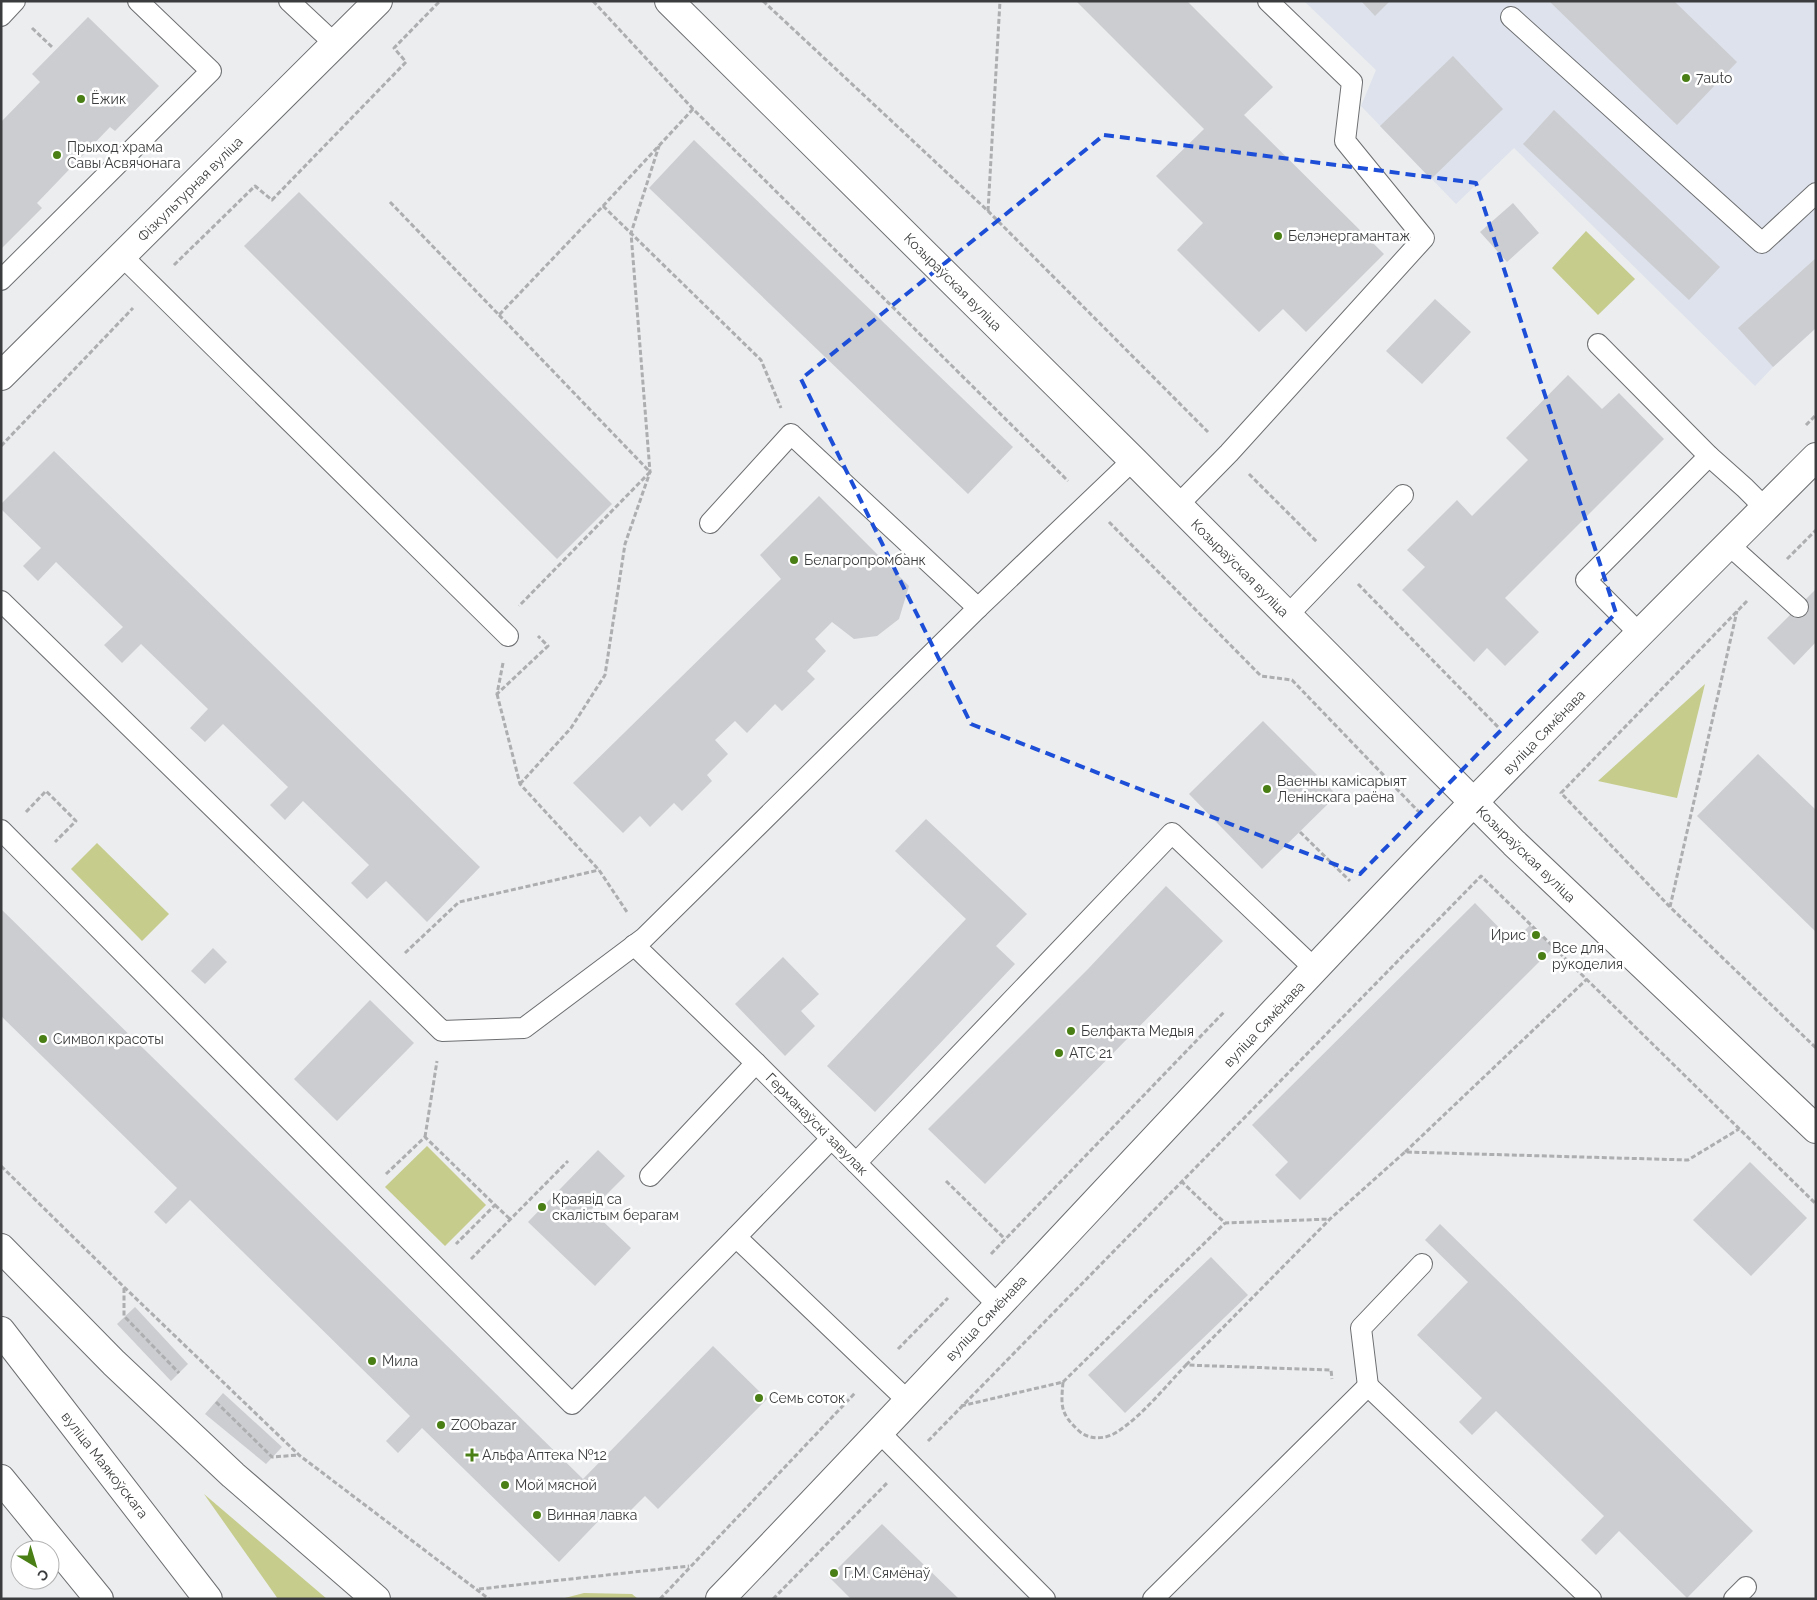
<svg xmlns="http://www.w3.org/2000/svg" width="1817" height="1600" viewBox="0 0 1817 1600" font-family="Raleway,sans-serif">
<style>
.built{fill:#dee2ec}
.green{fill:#c6cc8b}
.building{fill:#cccdd0}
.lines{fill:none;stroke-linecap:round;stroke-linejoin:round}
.service-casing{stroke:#6c6e70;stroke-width:22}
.minor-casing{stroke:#6c6e70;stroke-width:30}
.primary-casing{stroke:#6c6e70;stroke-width:30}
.path{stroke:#adaeb0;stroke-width:3;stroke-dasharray:5 2.5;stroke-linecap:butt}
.service{stroke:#fff;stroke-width:20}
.minor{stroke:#fff;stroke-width:28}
.primary{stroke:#fff;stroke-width:28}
.marked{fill:none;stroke:#1d4ed8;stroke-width:4;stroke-dasharray:10 6;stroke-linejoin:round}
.poi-dot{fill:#497f15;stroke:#fff;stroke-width:2}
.labels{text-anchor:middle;stroke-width:5;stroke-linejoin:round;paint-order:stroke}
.poi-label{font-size:14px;fill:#3b3c3d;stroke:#fff;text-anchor:start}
.street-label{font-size:14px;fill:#3b3c3d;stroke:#fff}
</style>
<rect width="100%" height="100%" fill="#ebedef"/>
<!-- built -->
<polygon class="built" points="1304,1 1816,1 1816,328 1773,367 1755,386 1514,148 1456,204 1361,106 1376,70"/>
<!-- green -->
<g class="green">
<polygon points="1586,231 1635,279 1598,315 1552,268"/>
<polygon points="1705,684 1677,798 1598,781"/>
<polygon points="97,843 169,914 142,941 71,869"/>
<polygon points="427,1146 486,1205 445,1246 385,1187"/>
<polygon points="204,1494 327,1599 278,1599"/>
<polygon points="584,1593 632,1594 638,1599 561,1599"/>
</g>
<!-- building -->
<g class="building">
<polygon points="1076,1 1187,1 1273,87 1244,115 1384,254 1306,332 1283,309 1259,332 1177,250 1203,223 1156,176 1204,129"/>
<polygon points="1361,1 1390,1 1375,16"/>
<polygon points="1549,1 1674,1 1737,62 1677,125"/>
<polygon points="88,17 159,86 115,131 110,127 37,203 42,208 1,249 1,122 40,82 32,74"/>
<polygon points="1453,56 1503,109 1431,179 1380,126"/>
<polygon points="1554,110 1720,267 1689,300 1523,144"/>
<polygon points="694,140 1013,447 968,494 649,188"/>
<polygon points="299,192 612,504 557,559 244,246"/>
<polygon points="1513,203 1539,233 1507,262 1480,232"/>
<polygon points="1816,258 1816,328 1773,367 1738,328"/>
<polygon points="1435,299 1471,332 1422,384 1386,351"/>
<polygon points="1568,375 1602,409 1619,393 1664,439 1505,598 1539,632 1505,666 1487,648 1474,662 1402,590 1425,567 1407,550 1457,500 1472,516 1528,460 1506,438"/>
<polygon points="54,451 480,867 427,922 386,881 367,899 351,883 369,865 303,801 285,820 270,805 288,787 223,724 205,742 190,728 208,709 141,644 122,663 104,645 123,627 56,562 38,581 23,566 41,548 1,509 1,504"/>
<polygon points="819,496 909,586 899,619 877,636 854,639 832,622 815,639 826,651 807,671 815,679 782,711 775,704 747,733 735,721 715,740 728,754 707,775 712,781 682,811 674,803 650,827 640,816 623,833 573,783 781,579 760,555"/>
<polygon points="1816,589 1816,642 1794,665 1767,638"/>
<polygon points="1263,721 1337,795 1262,869 1189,794"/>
<polygon points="1758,754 1816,810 1816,932 1697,816"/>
<polygon points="926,819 1027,914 996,946 1015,964 875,1112 827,1066 966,919 895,851"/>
<polygon points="1166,886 1223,941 985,1184 928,1129 1088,969"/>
<polygon points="1475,903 1513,942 1530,925 1553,948 1300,1200 1275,1175 1288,1162 1252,1125"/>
<polygon points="1,909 583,1479 713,1346 767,1399 658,1509 645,1496 621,1520 610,1509 559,1562 422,1428 398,1453 386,1441 410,1416 190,1200 166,1224 154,1212 177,1188 1,1016"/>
<polygon points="213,948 227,962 205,984 191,971"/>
<polygon points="783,957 819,994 801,1011 815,1026 785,1056 735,1004"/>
<polygon points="370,1000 414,1043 337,1121 294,1079"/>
<polygon points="598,1150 625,1176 591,1210 631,1248 595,1286 528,1222"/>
<polygon points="1750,1162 1807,1218 1751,1276 1693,1220"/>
<polygon points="1440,1224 1753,1531 1687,1598 1619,1531 1596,1555 1581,1540 1604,1516 1496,1411 1472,1435 1459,1422 1482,1398 1417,1335 1468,1282 1425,1240"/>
<polygon points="1211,1257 1248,1295 1125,1413 1088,1375"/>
<polygon points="135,1307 188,1364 171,1381 117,1324"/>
<polygon points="223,1393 282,1447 266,1464 205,1414"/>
<polygon points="882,1524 959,1599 851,1599 829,1577"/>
</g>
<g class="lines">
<!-- service casing -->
<g class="service-casing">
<g id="service">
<polyline points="289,1 335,44"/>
<polyline points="1,16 15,1"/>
<polyline points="1511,17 1762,243 1816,193"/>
<polyline points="122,256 508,636"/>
<polyline points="1,280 211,71 138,1"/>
<polyline points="1598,344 1709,456 1745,488 1765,508"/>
<polyline points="1178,505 1229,453 1424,238 1345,141 1352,82 1268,1"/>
<polyline points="710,523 791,434 978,608"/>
<polyline points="1729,545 1798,607"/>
<polyline points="1,601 442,1031 524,1028 644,938 978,608 1133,460"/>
<polyline points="1287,616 1403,495"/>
<polyline points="1640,634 1586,580 1709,456"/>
<polyline points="1,830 572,1404 736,1237 909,1402"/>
<polyline points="634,945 756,1063 998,1305"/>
<polyline points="856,1163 1172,833 1315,969"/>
<polyline points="650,1176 756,1063"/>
<polyline points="736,1237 831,1139"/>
<polyline points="1368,1386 1361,1328 1422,1264"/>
<polyline points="880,1433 1045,1599"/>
<polyline points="1153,1599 1368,1386 1591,1599"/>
<polyline points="1734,1599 1746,1587"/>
</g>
</g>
<!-- minor casing -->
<g class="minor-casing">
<g id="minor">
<polyline points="669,1 1133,460 1514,843 1816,1129"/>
<polyline points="1,376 378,1"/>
<path d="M720,1599c243,-252 479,-511 721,-763 123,-128 249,-253 375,-379"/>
</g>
</g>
<!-- primary casing -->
<g class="primary-casing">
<g id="primary">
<polyline points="1,1248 114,1363 233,1475 376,1599"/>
<polyline points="1,1331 208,1599"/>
<polyline points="1,1479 99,1599"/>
</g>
</g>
<!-- path -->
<g class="path">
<polyline points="593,1 693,109 1068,481"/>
<polyline points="763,1 988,211 1208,432"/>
<polyline points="32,28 52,47"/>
<polyline points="390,202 499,315 603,206 693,109"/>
<polyline points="603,206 761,360 781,408"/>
<polyline points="988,211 1000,1"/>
<polyline points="174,265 255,186 272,200 406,62 394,48 440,1"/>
<polyline points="499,315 650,472 519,606"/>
<polyline points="1806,425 1816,415"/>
<polyline points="1,446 133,308"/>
<polyline points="1249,474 1317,542"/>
<polyline points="1109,522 1261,676 1292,680 1418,811 1418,812"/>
<polyline points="1787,559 1816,530"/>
<polyline points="1358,584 1499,728"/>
<polyline points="1747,601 1561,793 1670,907 1816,1048"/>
<polyline points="503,663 497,694 548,646 538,636"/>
<polyline points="497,694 520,784 599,870 627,912"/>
<polyline points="520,784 571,728 605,675 625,544 650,472 631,233 659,146"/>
<polyline points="26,812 46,791 76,821 55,842"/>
<polyline points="1300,832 1350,881"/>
<polyline points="1670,907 1737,611"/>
<polyline points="405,953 459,902 599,870"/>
<polyline points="425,1137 437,1061"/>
<polyline points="1405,1152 1587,979"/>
<polyline points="1,1166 124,1287 299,1455 489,1599"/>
<polyline points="386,1174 425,1137 495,1205 456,1244"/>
<polyline points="946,1181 1005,1239"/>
<polyline points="1181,1181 1225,1223 1330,1219"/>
<polyline points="495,1205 511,1220"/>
<polyline points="991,1254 1224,1012"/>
<polyline points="471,1259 568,1161"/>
<polyline points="124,1288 124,1316 179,1373"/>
<polyline points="898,1349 948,1298"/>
<polyline points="1186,1365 1330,1219 1405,1152 1688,1160 1739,1129"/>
<polyline points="1063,1382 1225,1223"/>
<polyline points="216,1402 272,1457 299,1455"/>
<path d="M961,1406l102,-24c-2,24 -3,31 15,48 10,10 27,10 39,2 26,-17 47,-44 69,-67l145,5 1,9"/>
<polyline points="928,1441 1481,876 1816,1204"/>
<polyline points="479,1589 689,1566"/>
<polyline points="660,1599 855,1393"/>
<polyline points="773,1599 887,1483"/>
</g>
<!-- service -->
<use href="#service" class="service"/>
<!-- minor -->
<use href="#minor" class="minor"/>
<!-- primary -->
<use href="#primary" class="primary"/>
</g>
<!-- marked area -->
<path class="marked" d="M1104,135l372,48 140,430 -256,261 -389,-150 -170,-345z"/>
<!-- markers -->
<g class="poi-dot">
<circle cx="1686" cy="78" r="5"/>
<circle cx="81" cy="99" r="5"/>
<circle cx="57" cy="155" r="5"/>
<circle cx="1278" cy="236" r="5"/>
<circle cx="794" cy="560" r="5"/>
<circle cx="1267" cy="789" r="5"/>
<circle cx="1536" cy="935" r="5"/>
<circle cx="1542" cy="956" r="5"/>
<circle cx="1071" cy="1031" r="5"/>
<circle cx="43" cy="1039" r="5"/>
<circle cx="1059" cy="1053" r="5"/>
<circle cx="542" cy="1207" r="5"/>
<circle cx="372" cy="1361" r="5"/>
<circle cx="759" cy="1398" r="5"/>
<circle cx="441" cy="1425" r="5"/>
<path d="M469.5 1447.5h5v5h5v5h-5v5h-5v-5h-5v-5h5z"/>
<circle cx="505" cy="1485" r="5"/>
<circle cx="537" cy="1515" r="5"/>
<circle cx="834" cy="1573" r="5"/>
</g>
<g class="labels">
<!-- poi labels -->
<g class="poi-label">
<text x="1696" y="83">7auto</text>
<text x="91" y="104">Ёжик</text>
<text x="67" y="152">Прыход храма<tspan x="67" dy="16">Савы Асвячонага</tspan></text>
<text x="1288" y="241">Белэнергамантаж</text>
<text x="804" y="565">Белагропромбанк</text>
<text x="1277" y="786">Ваенны камісарыят<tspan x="1277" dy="16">Ленінскага раёна</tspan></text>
<text x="1526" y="940" text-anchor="end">Ирис</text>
<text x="1552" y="953">Все для<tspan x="1552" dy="16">рукоделия</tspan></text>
<text x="1081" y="1036">Белфакта Медыя</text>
<text x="53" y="1044">Символ красоты</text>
<text x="1069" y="1058">АТС 21</text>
<text x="552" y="1204">Краявід са<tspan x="552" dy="16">скалістым берагам</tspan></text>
<text x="382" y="1366">Мила</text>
<text x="769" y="1403">Семь соток</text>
<text x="451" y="1430">ZOObazar</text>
<text x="482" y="1460">Альфа Аптека №12</text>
<text x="515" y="1490">Мой мясной</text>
<text x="547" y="1520">Винная лавка</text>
<text x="844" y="1578">Г.М. Сямёнаў</text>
</g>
<!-- street labels -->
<g class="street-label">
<text transform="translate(190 189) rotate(-45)" y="5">Фізкультурная вуліца</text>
<text transform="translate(953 282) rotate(45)" y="5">Козыраўская вуліца</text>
<text transform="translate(1240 568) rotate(45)" y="5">Козыраўская вуліца</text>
<text transform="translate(1544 732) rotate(-46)" y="5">вуліца Сямёнава</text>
<text transform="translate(1526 854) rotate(44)" y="5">Козыраўская вуліца</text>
<text transform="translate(1264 1024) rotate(-47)" y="5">вуліца Сямёнава</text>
<text transform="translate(817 1124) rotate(45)" y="5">Германаўскі завулак</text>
<text transform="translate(986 1318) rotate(-47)" y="5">вуліца Сямёнава</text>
<text transform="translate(105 1465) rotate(52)" y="5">вуліца Маякоўскага</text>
</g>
</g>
<!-- border -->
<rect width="1817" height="1600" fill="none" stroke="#3b3c3d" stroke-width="5"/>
<!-- north arrow -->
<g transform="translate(35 1565) rotate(142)"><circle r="24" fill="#ffffff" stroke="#b1b1b1"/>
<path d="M0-4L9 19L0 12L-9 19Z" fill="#497f15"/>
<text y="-8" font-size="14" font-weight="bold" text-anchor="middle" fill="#3b3c3d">С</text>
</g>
</svg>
